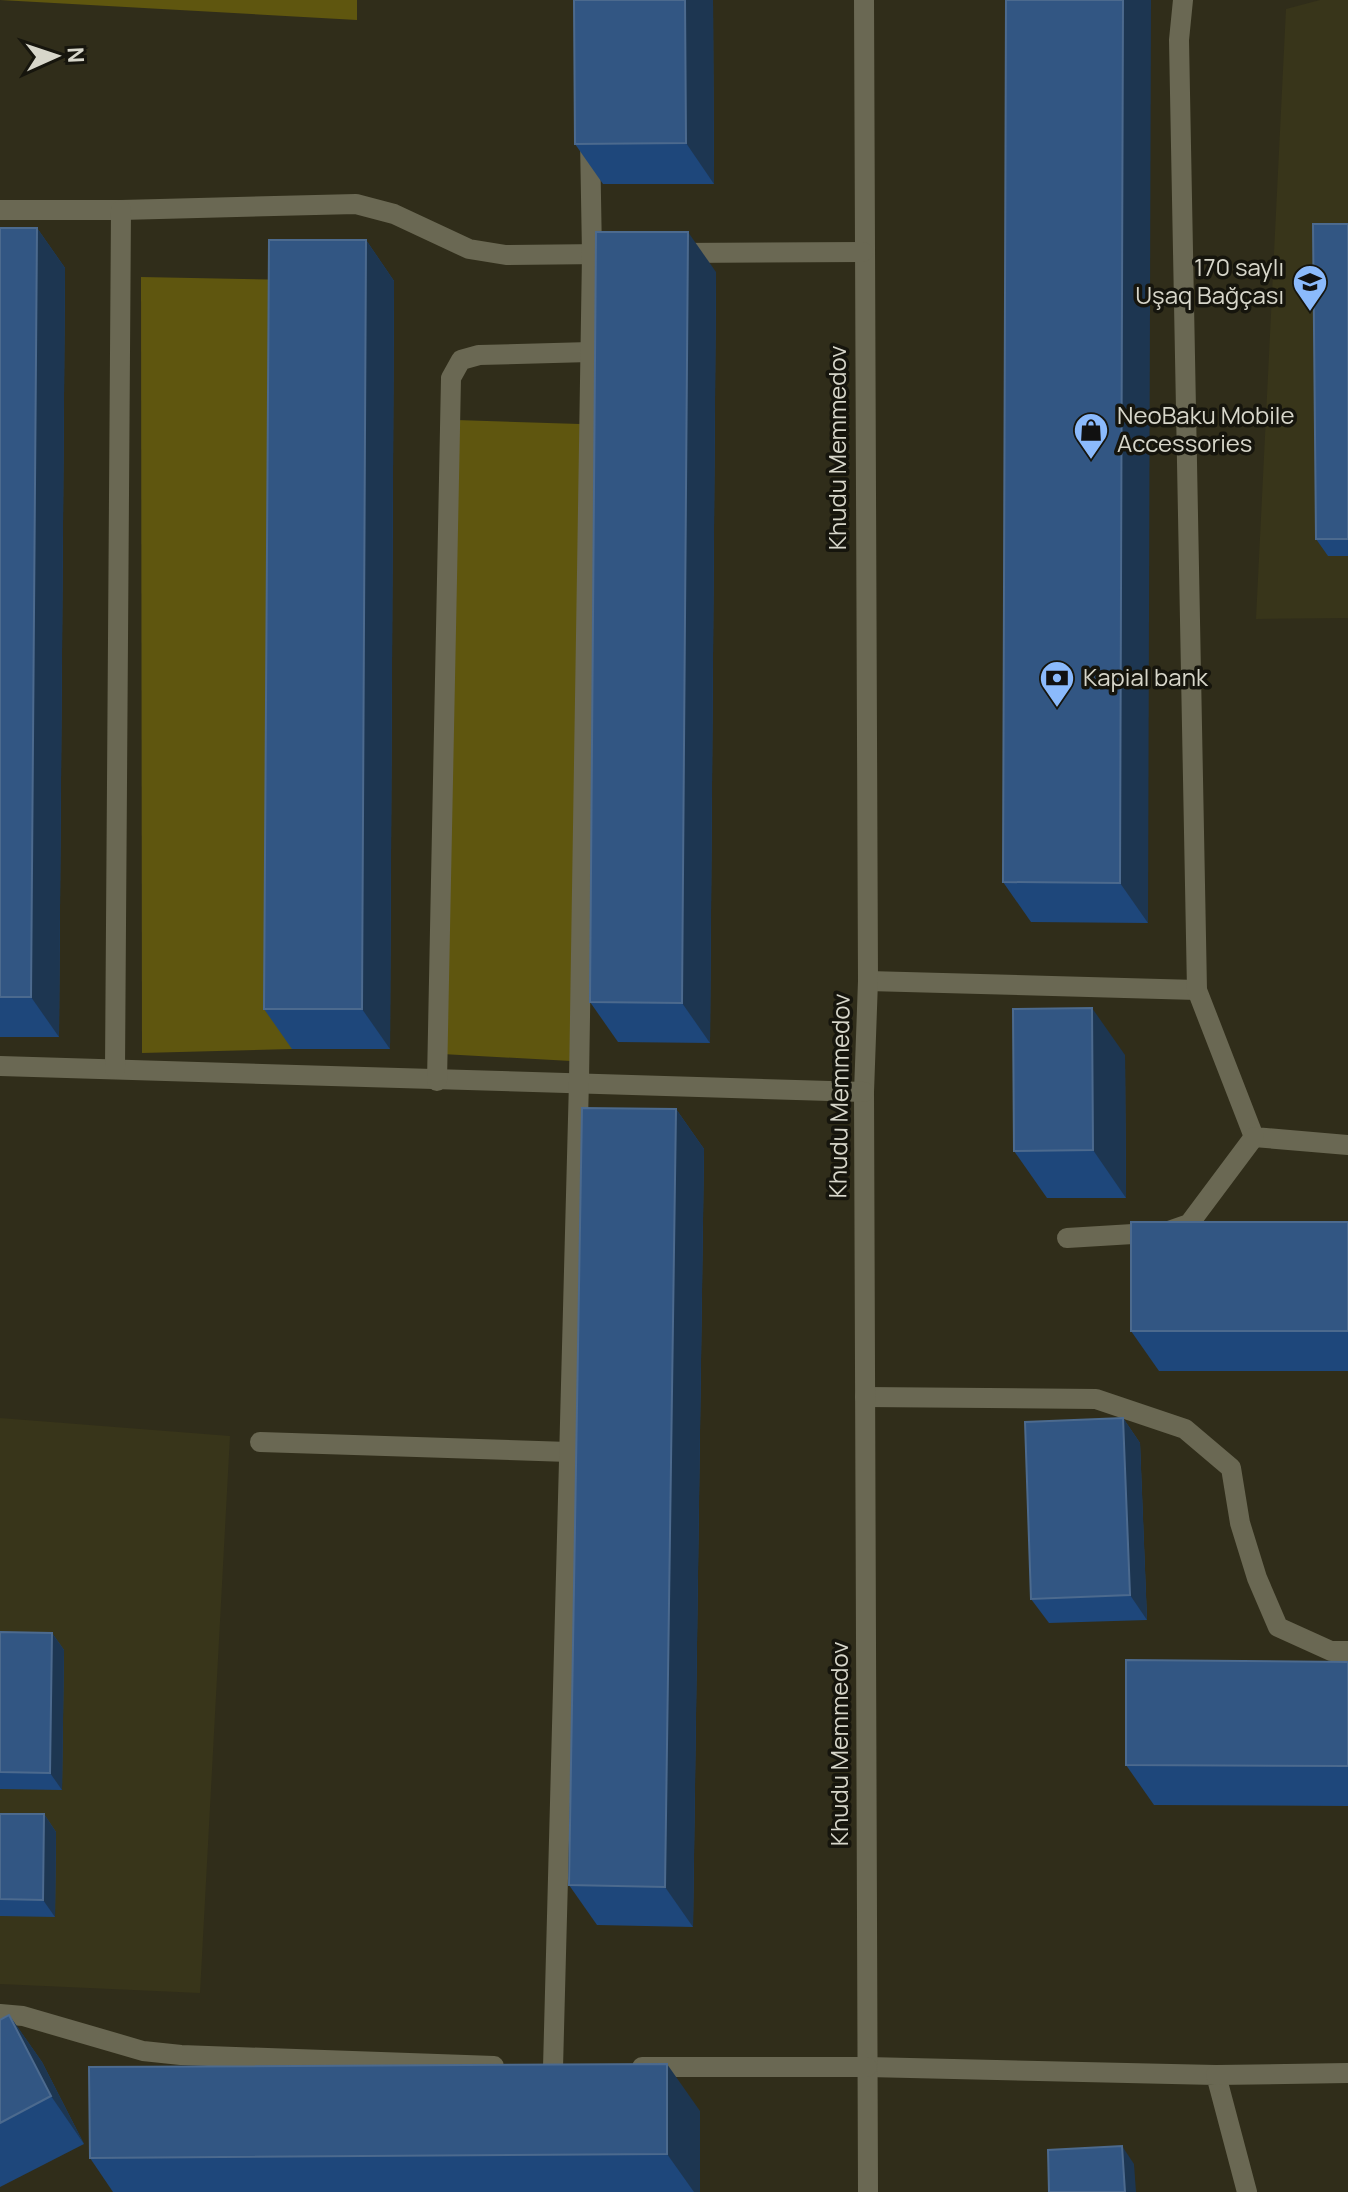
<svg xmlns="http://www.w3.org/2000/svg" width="1348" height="2192" viewBox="0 0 1348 2192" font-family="Manrope,sans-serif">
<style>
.built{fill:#38351a}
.forest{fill:#5f560f}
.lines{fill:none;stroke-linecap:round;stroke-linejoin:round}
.service{stroke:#6a6853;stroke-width:20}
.minor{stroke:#6a6853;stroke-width:20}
.wall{fill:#1e477b}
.shaded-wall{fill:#1d3651}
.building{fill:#325683;stroke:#4c6a8e;stroke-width:2}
.labels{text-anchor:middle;stroke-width:7;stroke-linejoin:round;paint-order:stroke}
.poi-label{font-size:24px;fill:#d7d6ca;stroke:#16150d;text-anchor:start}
.street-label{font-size:24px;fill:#d7d6ca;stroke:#16150d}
</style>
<rect width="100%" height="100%" fill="#302d1a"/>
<!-- built -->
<g class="built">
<polygon points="1320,0 1348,0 1348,618 1256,619 1286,9"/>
<polygon points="0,1418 230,1436 200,1993 0,1984"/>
</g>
<!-- forest -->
<g class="forest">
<polygon points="0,0 357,0 357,20"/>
<polygon points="141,277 297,280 292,1049 142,1053"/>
<polygon points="456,420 580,424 571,1061 442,1054"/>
</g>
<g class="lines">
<!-- service -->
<g class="service">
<polyline points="868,981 1197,990"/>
<polyline points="865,1397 1096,1399 1185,1429 1231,1468 1240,1523 1257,1578 1278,1627 1331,1651 1348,1651"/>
<polyline points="867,2067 1216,2075 1247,2192"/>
<polyline points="1216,2075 1348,2073"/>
</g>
<!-- minor -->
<g class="minor">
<polyline points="864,0 868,981 864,1092 868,2192"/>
<polyline points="1183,0 1179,40 1197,990 1254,1137 1348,1145"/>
<polyline points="0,210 121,210 356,204 394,214 469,249 506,255 602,254"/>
<polyline points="674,253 863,252"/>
<polyline points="0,1066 864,1092"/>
<polyline points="115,1069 121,210"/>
<polyline points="437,1081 451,378 461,360 479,355 590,352"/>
<polyline points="1067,1238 1166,1232 1189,1224 1254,1137"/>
<polyline points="260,1442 569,1452"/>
<polyline points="0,2014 23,2016 143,2051 181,2055 494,2066"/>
<polyline points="642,2067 867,2067"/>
<polyline points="553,2068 579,1081 592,254 590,140"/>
</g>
</g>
<!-- wall -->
<g class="wall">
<polygon points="574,0 713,0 714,184 603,184 575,144"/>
<polygon points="1006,0 1148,923 1031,922 1003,882"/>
<polygon points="1348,224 1348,556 1328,556 1316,539"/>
<polygon points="0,228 37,228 65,268 59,1037 0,1037"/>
<polygon points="366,240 394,281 390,1049 292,1049 264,1009"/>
<polygon points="716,272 710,1043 618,1042 590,1002"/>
<polygon points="1125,1055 1126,1198 1047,1198 1014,1151"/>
<polygon points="676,1109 704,1149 693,1927 597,1925 569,1885"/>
<polygon points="1348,1222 1348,1371 1159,1371 1131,1331"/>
<polygon points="1123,1418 1140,1443 1147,1620 1049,1623 1031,1599"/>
<polygon points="0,1632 52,1633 64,1650 62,1790 0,1789"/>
<polygon points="1348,1662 1348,1806 1154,1805 1126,1765"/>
<polygon points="0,1814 44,1814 56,1832 55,1917 0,1916"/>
<polygon points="9,2015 42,2062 84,2144 0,2187 0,2020"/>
<polygon points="700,2111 700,2192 113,2192 90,2158"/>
</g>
<!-- shaded-wall -->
<g class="shaded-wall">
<polygon points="685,0 713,0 714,184 686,143"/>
<polygon points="1123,0 1151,0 1148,923 1120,883"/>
<polygon points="37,228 65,268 59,1037 31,997"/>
<polygon points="688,232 716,272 710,1043 682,1003"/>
<polygon points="366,240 394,281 390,1049 362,1009"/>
<polygon points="1092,1008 1125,1055 1126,1198 1093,1150"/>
<polygon points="676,1109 704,1149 693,1927 665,1887"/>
<polygon points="1123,1418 1140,1443 1147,1620 1130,1595"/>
<polygon points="52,1633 64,1650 62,1790 50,1773"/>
<polygon points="44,1814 56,1832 55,1917 43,1900"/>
<polygon points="9,2015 42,2062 84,2144 51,2096"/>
<polygon points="667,2064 700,2111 700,2192 694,2192 667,2154"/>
<polygon points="1122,2146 1134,2164 1136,2192 1125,2192"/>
</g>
<!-- building -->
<g class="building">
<polygon points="574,0 685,0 686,143 575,144"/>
<polygon points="1006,0 1123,0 1120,883 1003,882"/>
<polygon points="1313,224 1348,224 1348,539 1316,539"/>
<polygon points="0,228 37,228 31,997 0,997"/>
<polygon points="596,232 688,232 682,1003 590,1002"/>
<polygon points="269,240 366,240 362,1009 264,1009"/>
<polygon points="1092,1008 1093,1150 1014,1151 1013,1009"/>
<polygon points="582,1108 676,1109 665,1887 569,1885"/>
<rect x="1131" y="1222" width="217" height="109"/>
<polygon points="1123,1418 1130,1595 1031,1599 1025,1422"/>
<polygon points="0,1632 52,1633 50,1773 0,1772"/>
<polygon points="1126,1660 1348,1662 1348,1766 1126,1765"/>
<polygon points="0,1814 44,1814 43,1900 0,1899"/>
<polygon points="9,2015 51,2096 0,2123 0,2020"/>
<polygon points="667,2064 667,2154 90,2158 89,2067"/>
<polygon points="1122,2146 1125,2192 1049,2192 1048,2150"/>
</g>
<!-- icons -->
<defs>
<g id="school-pin" transform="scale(1.8)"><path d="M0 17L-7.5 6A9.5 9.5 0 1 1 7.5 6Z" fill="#8bbafc" stroke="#16150d"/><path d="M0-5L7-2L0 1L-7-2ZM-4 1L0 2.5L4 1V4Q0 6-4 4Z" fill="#111"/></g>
<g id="shop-pin" transform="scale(1.8)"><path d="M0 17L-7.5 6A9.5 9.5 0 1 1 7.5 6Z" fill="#8bbafc" stroke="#16150d"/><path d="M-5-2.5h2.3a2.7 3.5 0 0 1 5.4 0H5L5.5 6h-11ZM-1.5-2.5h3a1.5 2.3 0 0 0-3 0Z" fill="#111"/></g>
<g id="bank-pin" transform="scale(1.8)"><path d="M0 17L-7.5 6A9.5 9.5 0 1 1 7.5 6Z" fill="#8bbafc" stroke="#16150d"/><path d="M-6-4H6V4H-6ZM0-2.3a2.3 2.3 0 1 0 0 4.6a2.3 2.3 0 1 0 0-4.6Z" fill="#111"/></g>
</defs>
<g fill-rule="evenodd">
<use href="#school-pin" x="1310" y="282"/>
<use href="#shop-pin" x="1091" y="430"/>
<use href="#bank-pin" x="1057" y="678"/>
</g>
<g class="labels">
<!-- poi labels -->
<g class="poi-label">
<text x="1284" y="276" text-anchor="end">170 saylı<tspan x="1284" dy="28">Uşaq Bağçası</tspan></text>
<text x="1117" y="424">NeoBaku Mobile<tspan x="1117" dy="28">Accessories</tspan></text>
<text x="1083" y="686">Kapial bank</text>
</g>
<!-- street labels -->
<g class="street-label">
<text transform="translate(838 448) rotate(-90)" y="8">Khudu Memmedov</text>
<text transform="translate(840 1096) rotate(-89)" y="8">Khudu Memmedov</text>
<text transform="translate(840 1744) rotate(-90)" y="8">Khudu Memmedov</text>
</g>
</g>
<!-- north arrow -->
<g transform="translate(56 56) rotate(87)" stroke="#16150d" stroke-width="6" paint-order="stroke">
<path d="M0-6L14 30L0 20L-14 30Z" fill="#d7d6ca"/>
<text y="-12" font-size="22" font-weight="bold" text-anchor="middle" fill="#d7d6ca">N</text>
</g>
</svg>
